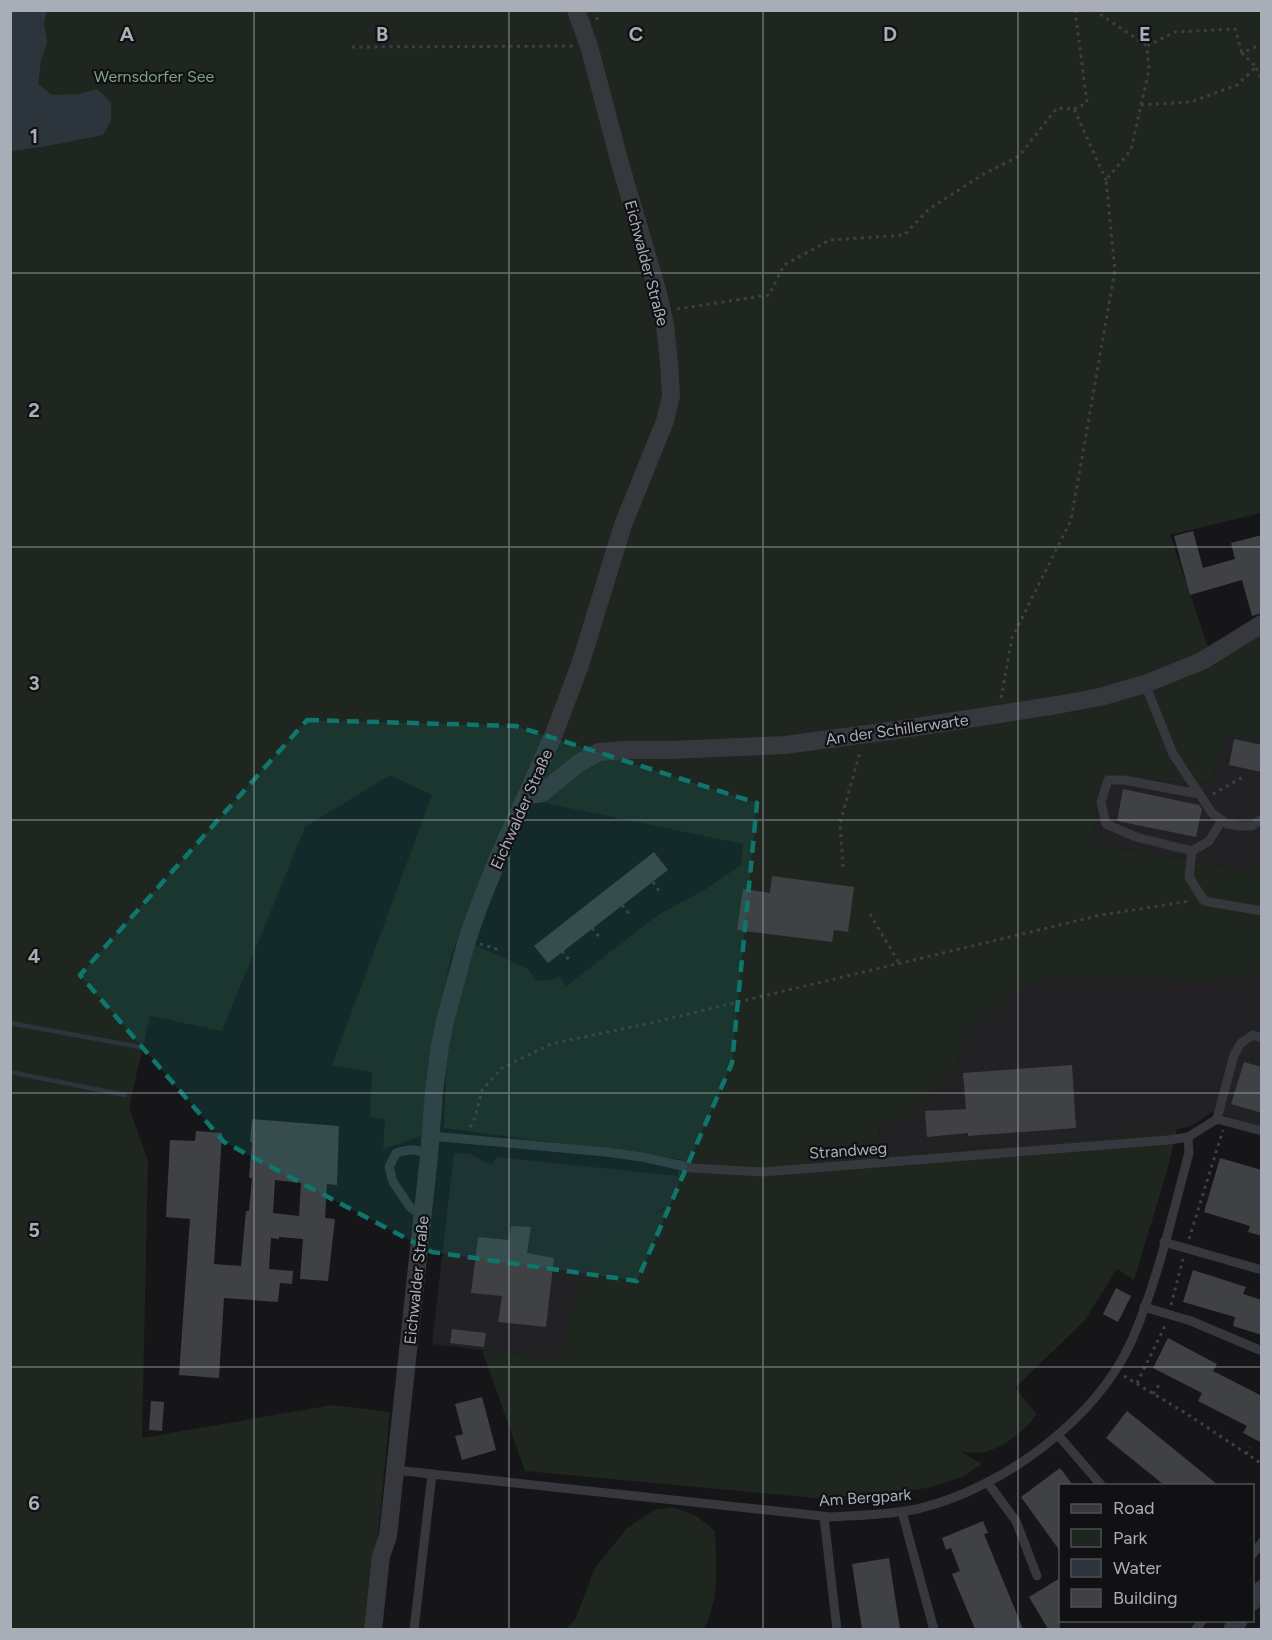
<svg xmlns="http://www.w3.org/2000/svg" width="1272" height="1640" viewBox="0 0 1272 1640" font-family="Figtree,sans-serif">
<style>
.built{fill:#222225}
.green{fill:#1e261f}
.water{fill:#2c353c}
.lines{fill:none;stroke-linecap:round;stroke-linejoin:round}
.stream{stroke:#2c353c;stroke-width:4.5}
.building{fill:#404145;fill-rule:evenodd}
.path{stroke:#3d3f44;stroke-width:3;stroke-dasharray:3 4.5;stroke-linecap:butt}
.lane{stroke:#37383d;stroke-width:9}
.street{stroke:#37383d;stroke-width:18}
.marked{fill:#0f766e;fill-opacity:0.2;stroke:#0f766e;stroke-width:4.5;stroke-dasharray:12 8;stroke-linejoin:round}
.grid{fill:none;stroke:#a8adb8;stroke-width:1.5;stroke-opacity:0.55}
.labels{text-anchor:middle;stroke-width:4.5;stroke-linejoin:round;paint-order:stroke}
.park-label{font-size:16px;fill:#7fa381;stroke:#111113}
.street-label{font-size:16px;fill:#a8adb8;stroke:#111113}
.grid-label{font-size:20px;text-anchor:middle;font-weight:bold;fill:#a8adb8;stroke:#111113;stroke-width:4.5;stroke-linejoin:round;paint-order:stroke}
</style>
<rect width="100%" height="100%" fill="#161618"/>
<!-- built -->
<g class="built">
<polygon points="1224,735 1261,741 1261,871 1251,871 1091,843 1103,777 1212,784"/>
<polygon points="1261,974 1261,1127 1212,1112 1191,1126 1161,1133 882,1156 879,1129 915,1109 954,1071 970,1030 1016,991 1045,978 1222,981"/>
<polygon points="454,1153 471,1154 486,1163 492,1164 497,1157 678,1176 676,1205 660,1210 590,1266 579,1291 563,1345 557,1359 432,1344"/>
</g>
<!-- green -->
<g class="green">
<path d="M11,11h1250v502l-91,22 39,115 52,-30v121l-37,-5 -12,48 -109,-7 -12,66 160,28h10v103l-39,7 -177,-2 -29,12 -46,39 -16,41 -39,38 -36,20 3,27 278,-23 17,-4 -10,42 -33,109 -17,-11 -32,51 -70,68 22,26c-13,17 -32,33 -53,38 -7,2 -17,0 -24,-1l22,13 -20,13 -30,10 -36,6 -81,5 -290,-27 -43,-121 75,9c12,-28 17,-68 33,-92 3,-5 8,-9 13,-14 20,-20 45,-39 73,-48l3,-46 -235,-31 3,-82 26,-102 53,24 12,13 15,-1 6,-4 7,10 95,-73 45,-24 35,-24 2,-21 -203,-42 5,-18 -22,-4 -72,176 -10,50 -20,130 -38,13 2,-30 -15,-2 2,-45 -40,-7 100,-270 -42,-20 -85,52 -83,204 -72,-15 -21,91 19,54 -6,277 190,-33 58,7 -21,217 -358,1z"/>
<path d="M673,1507l23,9 19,15c1,32 5,68 -11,98h-139l10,-9 20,-52 32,-40 27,-18z"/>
</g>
<!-- water -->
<polygon class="water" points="10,11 47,11 44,23 47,43 41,60 38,84 52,95 80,94 97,89 111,102 111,121 103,135 42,147 11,151"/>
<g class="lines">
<!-- stream -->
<g class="stream">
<polyline points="10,1023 140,1047"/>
<polyline points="10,1072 125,1095"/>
</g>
</g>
<!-- building -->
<g class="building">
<polygon points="1193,531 1203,568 1235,559 1231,543 1262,535 1262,613 1252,616 1242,580 1190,595 1174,536"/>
<polygon points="1234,739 1262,745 1262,772 1229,765"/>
<polygon points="1123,789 1199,805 1202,809 1196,837 1117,821"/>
<polygon points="654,852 668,870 548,963 534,946"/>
<polygon points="772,876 854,887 848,932 834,930 832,942 737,930 743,889 770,893"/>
<polygon points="1244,1062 1262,1067 1262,1113 1231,1104"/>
<polygon points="1072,1065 1076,1128 968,1136 968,1133 927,1137 925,1111 966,1109 963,1073"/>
<path d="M252,1119l87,7 -2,59 -10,-1 -2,34 10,1 -7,62 -28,-2 3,-40 -24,-2v2l-8,-1 -2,31 24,2 -1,13 -12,-1 -2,19 -54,-4 -5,80 -40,-3 11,-156 -24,-2 4,-77 25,1 1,-10 26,2 -8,131 27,2 5,-55h3l3,-33h-3l3,-36h-2zM275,1180l26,3 -2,33 -26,-3z"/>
<polygon points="1220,1158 1262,1170 1262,1236 1248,1232 1250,1226 1204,1212"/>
<polygon points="511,1226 531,1227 527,1253 554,1258 546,1327 498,1322 502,1296 471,1293 478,1237 509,1240"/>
<polygon points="1193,1270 1246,1287 1243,1294 1262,1300 1262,1335 1233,1326 1235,1317 1183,1302"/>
<polygon points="1116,1288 1131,1296 1118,1322 1103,1314"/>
<polygon points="452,1329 486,1333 484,1347 450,1343"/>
<polygon points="1168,1338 1217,1364 1213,1371 1262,1396 1262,1443 1243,1433 1247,1426 1198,1401 1202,1393 1153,1368"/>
<polygon points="482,1397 496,1450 462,1460 455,1436 463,1434 455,1404"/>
<polygon points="151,1401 164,1402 162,1431 149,1430"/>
<polygon points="1127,1411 1218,1485 1164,1485 1106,1438"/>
<polygon points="1060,1468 1073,1485 1060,1485 1060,1551 1021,1497"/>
<polygon points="983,1521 988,1533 984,1534 1023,1629 975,1629 952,1574 960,1571 951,1548 946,1550 942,1538"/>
<polygon points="889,1558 900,1629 862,1629 852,1564"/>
<polygon points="1060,1578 1060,1629 1048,1629 1029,1597"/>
</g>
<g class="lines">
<!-- path -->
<g class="path">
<polyline points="1094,10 1147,46"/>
<polyline points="597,20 597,10"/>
<polyline points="352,47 574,46"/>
<polyline points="1256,68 1262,80"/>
<polyline points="1141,105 1191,102 1237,85 1256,67 1242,53 1262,44"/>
<polyline points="1074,109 1087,103 1075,10"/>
<polyline points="677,309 769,295 784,265 830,240 904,235 929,209 984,174 1019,156 1057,108 1074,109 1106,180"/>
<polyline points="1001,698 1012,638 1071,520 1115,270 1106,180 1131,150 1149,70 1147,46 1175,32 1235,29 1242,53"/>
<polyline points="1213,794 1243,777"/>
<polyline points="843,867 840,823 860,752"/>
<polyline points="653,882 660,892"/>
<polyline points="622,905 630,915"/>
<polyline points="870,914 899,963"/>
<polyline points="592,928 600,938"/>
<polyline points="480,944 497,949 502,948"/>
<polyline points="562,951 570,961"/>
<polyline points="470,1127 475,1118 482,1090 502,1068 551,1044 655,1022 1101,915 1190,901"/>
<polyline points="1189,1239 1223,1130"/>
<polyline points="1171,1305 1183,1259"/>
<polyline points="1124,1376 1187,1414 1262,1464"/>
<polyline points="1137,1383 1165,1326"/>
<polyline points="1153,1394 1159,1385"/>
<polyline points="1246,1454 1250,1447"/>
</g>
<!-- lane -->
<g class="lane">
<polyline points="1145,684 1173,754 1212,813 1227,824 1240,826 1252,826 1262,819"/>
<polyline points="1199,794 1124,780 1108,780 1101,802 1106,824 1136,837 1192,851 1209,841 1222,820"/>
<polyline points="1192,851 1189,877 1204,901 1262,911"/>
<polyline points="1217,1119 1234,1055 1241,1043 1253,1035 1262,1038"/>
<polyline points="431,1136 605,1152 642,1157 692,1168 762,1172 1169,1140 1188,1137 1217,1119 1262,1131"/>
<path d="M423,1217l-13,-10 -17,-25 -4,-15 7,-14c13,-4 21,-5 33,3"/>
<polyline points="1164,1242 1262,1270"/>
<polyline points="1144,1307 1191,1321 1262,1351"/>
<polyline points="1058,1435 1102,1486"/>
<path d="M395,1470l436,47c29,-2 58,-2 86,-8 85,-20 179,-89 215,-169 26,-60 40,-125 57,-187l-1,-16"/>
<polyline points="988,1483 1016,1521 1037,1576"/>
<polyline points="902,1512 934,1630"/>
<polyline points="824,1517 837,1630"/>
<polyline points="1252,1555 1262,1542"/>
<polyline points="414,1630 432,1474"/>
<polyline points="1195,1630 1203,1620"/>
</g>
<!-- street -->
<g class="street">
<polyline points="528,795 542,793 579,763 599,752 623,750 669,750 785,745 897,730 1057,705 1100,697 1145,684 1202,661 1262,624"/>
<polyline points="1252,1602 1262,1589"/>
<polyline points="373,1630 381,1556 388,1536 429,1156 434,1091 440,1046 445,1021 467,940 479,906 499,856 554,734 580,665 623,525 665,421 671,396 669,363 665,325 658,293 621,167 589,46 576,10"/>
<polyline points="1232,1630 1239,1620"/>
</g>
</g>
<!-- marked area -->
<path class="marked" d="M307,720l209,6 241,77 -25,260 -95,218 -205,-29 -208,-110 -144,-167z"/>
<!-- grid -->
<path class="grid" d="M254,10v1620M509,10v1620M763,10v1620M1018,10v1620M10,273h1252M10,547h1252M10,820h1252M10,1093h1252M10,1367h1252"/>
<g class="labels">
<!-- park labels -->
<g class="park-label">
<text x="154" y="82">Wernsdorfer See</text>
</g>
<!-- street labels -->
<g class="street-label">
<text transform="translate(647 263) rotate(75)" y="6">Eichwalder Straße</text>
<text transform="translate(897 729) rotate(-8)" y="6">An der Schillerwarte</text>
<text transform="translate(521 809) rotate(-66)" y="6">Eichwalder Straße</text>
<text transform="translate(848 1150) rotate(-4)" y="6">Strandweg</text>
<text transform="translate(416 1280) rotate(-84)" y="6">Eichwalder Straße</text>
<text transform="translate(865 1497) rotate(-4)" y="6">Am Bergpark</text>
</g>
</g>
<g class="grid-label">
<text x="127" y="41">A</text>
<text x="382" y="41">B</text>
<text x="636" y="41">C</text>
<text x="890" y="41">D</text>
<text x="1145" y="41">E</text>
<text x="34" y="143">1</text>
<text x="34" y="417">2</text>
<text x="34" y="690">3</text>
<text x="34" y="963">4</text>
<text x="34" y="1237">5</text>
<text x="34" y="1510">6</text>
</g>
<!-- border -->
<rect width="1272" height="1640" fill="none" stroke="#a8adb8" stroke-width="24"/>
<!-- legend -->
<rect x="1059" y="1484" width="195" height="138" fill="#111113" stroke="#4d4f55" stroke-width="1.5"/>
<rect x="1071" y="1504" width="30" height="9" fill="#37383d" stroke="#4d4f55" stroke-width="1.5"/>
<text x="1113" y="1514" font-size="18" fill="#a8adb8">Road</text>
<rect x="1071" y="1529" width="30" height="18" fill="#1e261f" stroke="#4d4f55" stroke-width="1.5"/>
<text x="1113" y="1544" font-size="18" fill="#a8adb8">Park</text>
<rect x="1071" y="1559" width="30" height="18" fill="#2c353c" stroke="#4d4f55" stroke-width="1.5"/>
<text x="1113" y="1574" font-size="18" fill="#a8adb8">Water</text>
<rect x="1071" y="1589" width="30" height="18" fill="#404145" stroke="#4d4f55" stroke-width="1.5"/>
<text x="1113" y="1604" font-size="18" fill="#a8adb8">Building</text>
</svg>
